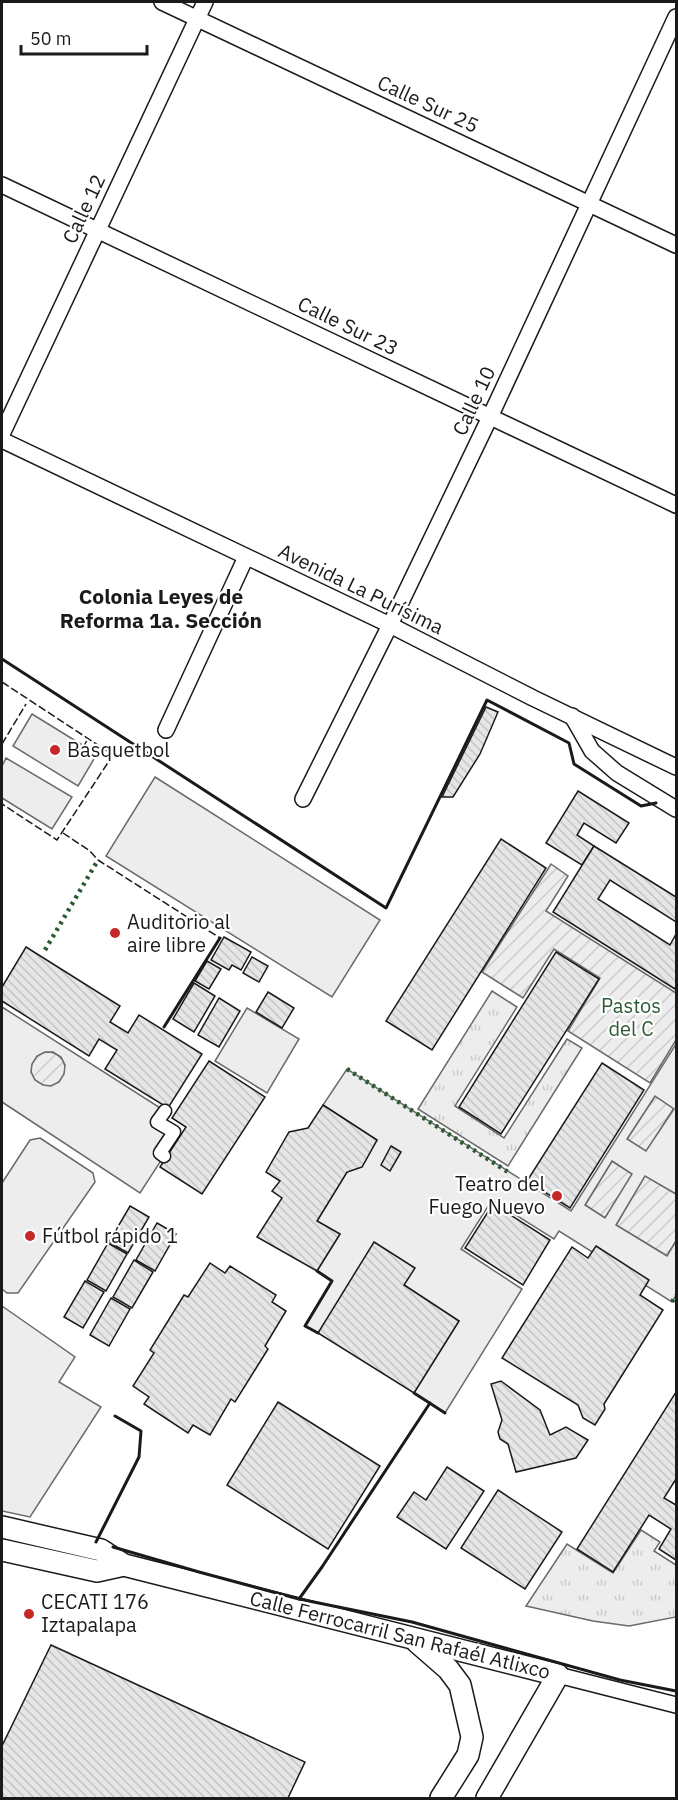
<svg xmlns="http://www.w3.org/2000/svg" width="678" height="1800" viewBox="0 0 678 1800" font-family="'IBM Plex Sans',sans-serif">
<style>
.park{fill:url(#park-tufts);stroke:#6a6a6a;stroke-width:1.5}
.garden{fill:url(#garden-furrows);stroke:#6a6a6a;stroke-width:1.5}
.built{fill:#ededed;stroke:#6a6a6a;stroke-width:1.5;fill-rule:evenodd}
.building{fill:url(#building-back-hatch);stroke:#1a1a1a;stroke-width:1.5}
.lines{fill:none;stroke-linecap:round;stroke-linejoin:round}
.pedestrian-casing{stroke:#1a1a1a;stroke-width:15}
.minor-casing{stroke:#1a1a1a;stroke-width:18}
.secondary-casing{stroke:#1a1a1a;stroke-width:24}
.pedestrian{stroke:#fff;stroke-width:12}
.minor{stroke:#fff;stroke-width:15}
.secondary{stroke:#fff;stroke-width:21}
.hedge{stroke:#2b5a34;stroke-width:4.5;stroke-dasharray:3 4.5;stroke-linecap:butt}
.fence{stroke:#1a1a1a;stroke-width:1.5;stroke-dasharray:8 3;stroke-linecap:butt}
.wall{stroke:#1a1a1a;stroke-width:3}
.poi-dot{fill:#c62828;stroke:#fff;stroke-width:2}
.labels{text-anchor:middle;stroke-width:4.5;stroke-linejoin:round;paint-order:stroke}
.street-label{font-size:20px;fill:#1a1a1a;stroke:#fff}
.poi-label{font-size:20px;fill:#1a1a1a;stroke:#fff;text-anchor:start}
.park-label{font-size:20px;fill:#2b5a34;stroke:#fff}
.neighbourhood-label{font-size:21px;font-weight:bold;fill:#1a1a1a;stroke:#fff}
</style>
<defs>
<pattern id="park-tufts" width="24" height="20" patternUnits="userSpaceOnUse" patternTransform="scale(1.5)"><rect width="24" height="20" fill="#ededed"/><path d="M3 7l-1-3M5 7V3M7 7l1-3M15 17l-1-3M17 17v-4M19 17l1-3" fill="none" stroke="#cbcbcb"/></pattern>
<pattern id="garden-furrows" width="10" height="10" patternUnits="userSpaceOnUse" patternTransform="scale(1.5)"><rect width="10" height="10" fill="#ededed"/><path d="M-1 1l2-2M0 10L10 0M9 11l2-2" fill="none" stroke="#cbcbcb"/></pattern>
<pattern id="building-back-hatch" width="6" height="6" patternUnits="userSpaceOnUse" patternTransform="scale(1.5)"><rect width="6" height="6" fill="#e6e6e6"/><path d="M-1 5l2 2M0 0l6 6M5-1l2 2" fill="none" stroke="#c5c5c5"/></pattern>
</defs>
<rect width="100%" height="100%" fill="#fff"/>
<!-- park -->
<g class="park">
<polygon points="492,991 517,1007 455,1106 504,1138 567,1039 582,1048 508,1166 418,1109"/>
<polygon points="641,1530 660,1542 654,1551 676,1565 676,1617 629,1626 593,1621 526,1606 567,1544 613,1573"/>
</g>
<!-- garden -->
<g class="garden">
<polygon points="551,864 568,876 546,911 676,993 676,1040 650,1083 568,1031 600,978 554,949 523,998 482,972"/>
<circle cx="48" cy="1069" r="17"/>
<polygon points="655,1096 674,1108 646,1152 627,1139"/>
<polygon points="612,1161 633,1174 605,1218 585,1205"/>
<polygon points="645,1175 676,1194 676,1241 667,1256 616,1225"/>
</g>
<!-- built -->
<g class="built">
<polygon points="32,714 97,754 78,786 13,746"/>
<polygon points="6,758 72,797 52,829 2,798 2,766"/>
<polygon points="155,777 380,920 332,997 106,856"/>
<path d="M2,1007l163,104 -7,11 16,10 -10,24 -24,37 -138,-91zM45,1052h8l8,5 4,8 -1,9 -5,8 -8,4 -8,-1 -8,-5 -4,-8 1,-8 5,-8z"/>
<polygon points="247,1008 299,1039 267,1093 215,1061"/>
<path d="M676,1044v150l-31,-18 -29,49 51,31 9,-15v54l-4,7 -113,-71 -5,8 -62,-39 -31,49 61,40 -77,124 -31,-20 45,-72 -55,-36 -86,48 -13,-7 27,-45 -15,-10 23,-37 -23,-13 30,-49 15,-5 15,-27 -54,-35 24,-36 224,142zM655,1096l19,13 -28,42 -19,-12zM612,1161l20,13 -27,44 -20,-13z"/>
<polygon points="40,1138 93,1173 95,1182 18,1293 7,1293 2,1289 2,1183 30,1140"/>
<polygon points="2,1306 75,1357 59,1382 101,1407 30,1517 2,1511"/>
</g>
<!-- building -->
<g class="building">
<polygon points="486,707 498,712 480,754 453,797 442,797"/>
<polygon points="578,791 629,823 616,843 584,823 577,835 594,846 582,865 546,843"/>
<polygon points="501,839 546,868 432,1050 386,1021"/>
<polygon points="594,846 676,897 676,922 610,880 598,899 670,945 676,934 676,986 675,989 553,912"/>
<polygon points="224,937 251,952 241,970 232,965 229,970 211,960"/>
<polygon points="26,947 120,1006 110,1022 128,1033 139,1015 202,1054 168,1108 105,1069 117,1050 99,1039 89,1056 2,1001 2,987"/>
<polygon points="556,952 599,979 501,1134 459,1107"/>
<polygon points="252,957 268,966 259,982 243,973"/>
<polygon points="207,961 221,969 209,989 195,981"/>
<polygon points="194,983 215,996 194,1032 173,1019"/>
<polygon points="268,992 294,1008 282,1028 256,1012"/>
<polygon points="219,998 240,1011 219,1047 198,1035"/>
<polygon points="209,1061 265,1097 202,1194 160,1167 186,1127 172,1118"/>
<polygon points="602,1063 644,1090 570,1208 527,1181"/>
<polygon points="323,1105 377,1140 362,1167 347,1172 317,1221 340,1234 317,1271 257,1237 282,1198 272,1191 280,1181 266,1172 289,1132 308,1128"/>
<polygon points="391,1146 401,1152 390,1171 381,1165"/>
<polygon points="493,1204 550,1240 523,1285 465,1248"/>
<polygon points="130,1206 149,1217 128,1253 109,1242"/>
<polygon points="157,1223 176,1234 155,1271 136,1260"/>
<polygon points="374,1242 415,1268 404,1285 459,1321 414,1393 318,1333"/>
<polygon points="108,1243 127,1254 106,1291 87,1280"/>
<polygon points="596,1246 649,1280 640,1295 663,1310 604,1404 605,1409 595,1425 583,1418 578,1405 502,1358 572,1247 588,1258"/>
<polygon points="134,1260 153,1272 132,1308 113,1297"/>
<polygon points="210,1263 225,1273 230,1266 276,1295 272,1302 286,1311 265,1346 268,1349 235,1402 231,1399 210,1435 193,1425 188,1433 144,1404 149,1397 133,1386 154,1353 150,1350 184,1295 188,1297"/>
<polygon points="85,1281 104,1292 83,1328 64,1317"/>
<polygon points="111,1298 130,1309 109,1346 90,1335"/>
<polygon points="501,1381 540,1410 550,1435 566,1427 588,1440 576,1458 516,1472 508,1444 500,1439 498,1432 502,1420 491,1384"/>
<polygon points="676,1392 676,1479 664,1498 676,1505 676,1560 659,1549 671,1529 649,1515 613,1572 577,1549"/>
<polygon points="278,1402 380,1466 328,1549 227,1485"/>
<polygon points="447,1467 484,1491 446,1549 397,1517 414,1492 426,1500"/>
<polygon points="498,1490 562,1532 525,1589 461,1548"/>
<polygon points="51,1645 305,1762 288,1798 2,1798 2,1746"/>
</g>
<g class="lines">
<!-- pedestrian casing -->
<g class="pedestrian-casing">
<polyline id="pedestrian" points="164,1156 160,1153 174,1132 157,1122 165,1111"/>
</g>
<!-- minor casing -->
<g class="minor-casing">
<g id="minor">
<polyline points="162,2 676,245"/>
<polyline points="2,185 676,505"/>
<polyline points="2,434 205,2"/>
<polyline points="2,440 390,625 533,698 676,767"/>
<polyline points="572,716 592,751 617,773 676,809"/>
<polyline points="166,730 246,557"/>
<polyline points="303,799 390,625 490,417 676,17"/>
<polyline points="558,1675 676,1705"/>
</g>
</g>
<!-- secondary casing -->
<g class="secondary-casing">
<g id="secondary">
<polyline points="2,1527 101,1550 124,1565 558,1675 487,1798"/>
<polyline points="2,1550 97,1571 124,1565"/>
<polyline points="417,1642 448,1669 460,1685 472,1737 468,1755 441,1798"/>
</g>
</g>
<!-- pedestrian -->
<use href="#pedestrian" class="pedestrian"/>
<!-- minor -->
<use href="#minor" class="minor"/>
<!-- secondary -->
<use href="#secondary" class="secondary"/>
<!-- hedge -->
<g class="hedge">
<polyline points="45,950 98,860"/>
<polyline points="347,1069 508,1172"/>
<polyline points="672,1302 676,1295"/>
</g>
<!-- fence -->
<g class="fence">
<polyline points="2,682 113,755 57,840 2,804"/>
<polyline points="2,744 26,704"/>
<polyline points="63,833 90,851 98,860 220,938"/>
</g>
<!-- wall -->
<g class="wall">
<polyline points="2,659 386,908 487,700 569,743 574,764 641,806 656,803"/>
<polyline points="164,1027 220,938"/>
<polyline points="317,1271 332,1281 305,1326 318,1333"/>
<polyline points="414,1393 445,1413"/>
<polyline points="96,1542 139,1457 141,1431 115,1416"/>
<polyline points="113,1547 199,1572 299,1599 412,1622 620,1680 676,1691"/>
<polyline points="299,1599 322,1567 430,1403"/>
</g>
</g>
<!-- markers -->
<g class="poi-dot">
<circle cx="55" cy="750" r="6"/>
<circle cx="115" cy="933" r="6"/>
<circle cx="557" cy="1196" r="6"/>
<circle cx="30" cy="1236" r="6"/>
<circle cx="29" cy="1614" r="6"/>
</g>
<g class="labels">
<!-- street labels -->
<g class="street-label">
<text transform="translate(428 104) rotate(25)" y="7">Calle Sur 25</text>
<text transform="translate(84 209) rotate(-65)" y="7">Calle 12</text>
<text transform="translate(348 326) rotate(26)" y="7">Calle Sur 23</text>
<text transform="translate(474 401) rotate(-65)" y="7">Calle 10</text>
<text transform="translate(361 589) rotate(26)" y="7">Avenida La Purísima</text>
<text transform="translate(400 1635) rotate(14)" y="7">Calle Ferrocarril San Rafaél Atlixco</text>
</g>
<!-- poi labels -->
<g class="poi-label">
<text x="67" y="757">Básquetbol</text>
<text x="127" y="929">Auditorio al<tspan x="127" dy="23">aire libre</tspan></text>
<text x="545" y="1191" text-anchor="end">Teatro del<tspan x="545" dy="23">Fuego Nuevo</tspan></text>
<text x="42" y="1243">Fútbol rápido 1</text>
<text x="41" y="1609">CECATI 176<tspan x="41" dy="23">Iztapalapa</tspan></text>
</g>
<!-- park labels -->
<g class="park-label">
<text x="631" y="1013">Pastos<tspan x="631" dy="23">del C</tspan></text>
</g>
<!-- neighbourhood labels -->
<g class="neighbourhood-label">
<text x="161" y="604">Colonia Leyes de<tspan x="161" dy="24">Reforma 1a. Sección</tspan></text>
</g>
</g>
<!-- border -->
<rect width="678" height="1800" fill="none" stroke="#1a1a1a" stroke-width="6"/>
<!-- scale -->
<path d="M21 45v9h126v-9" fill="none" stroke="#1a1a1a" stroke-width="3"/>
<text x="30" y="45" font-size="18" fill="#1a1a1a" stroke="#ffffff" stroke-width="4.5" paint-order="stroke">50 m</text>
</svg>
